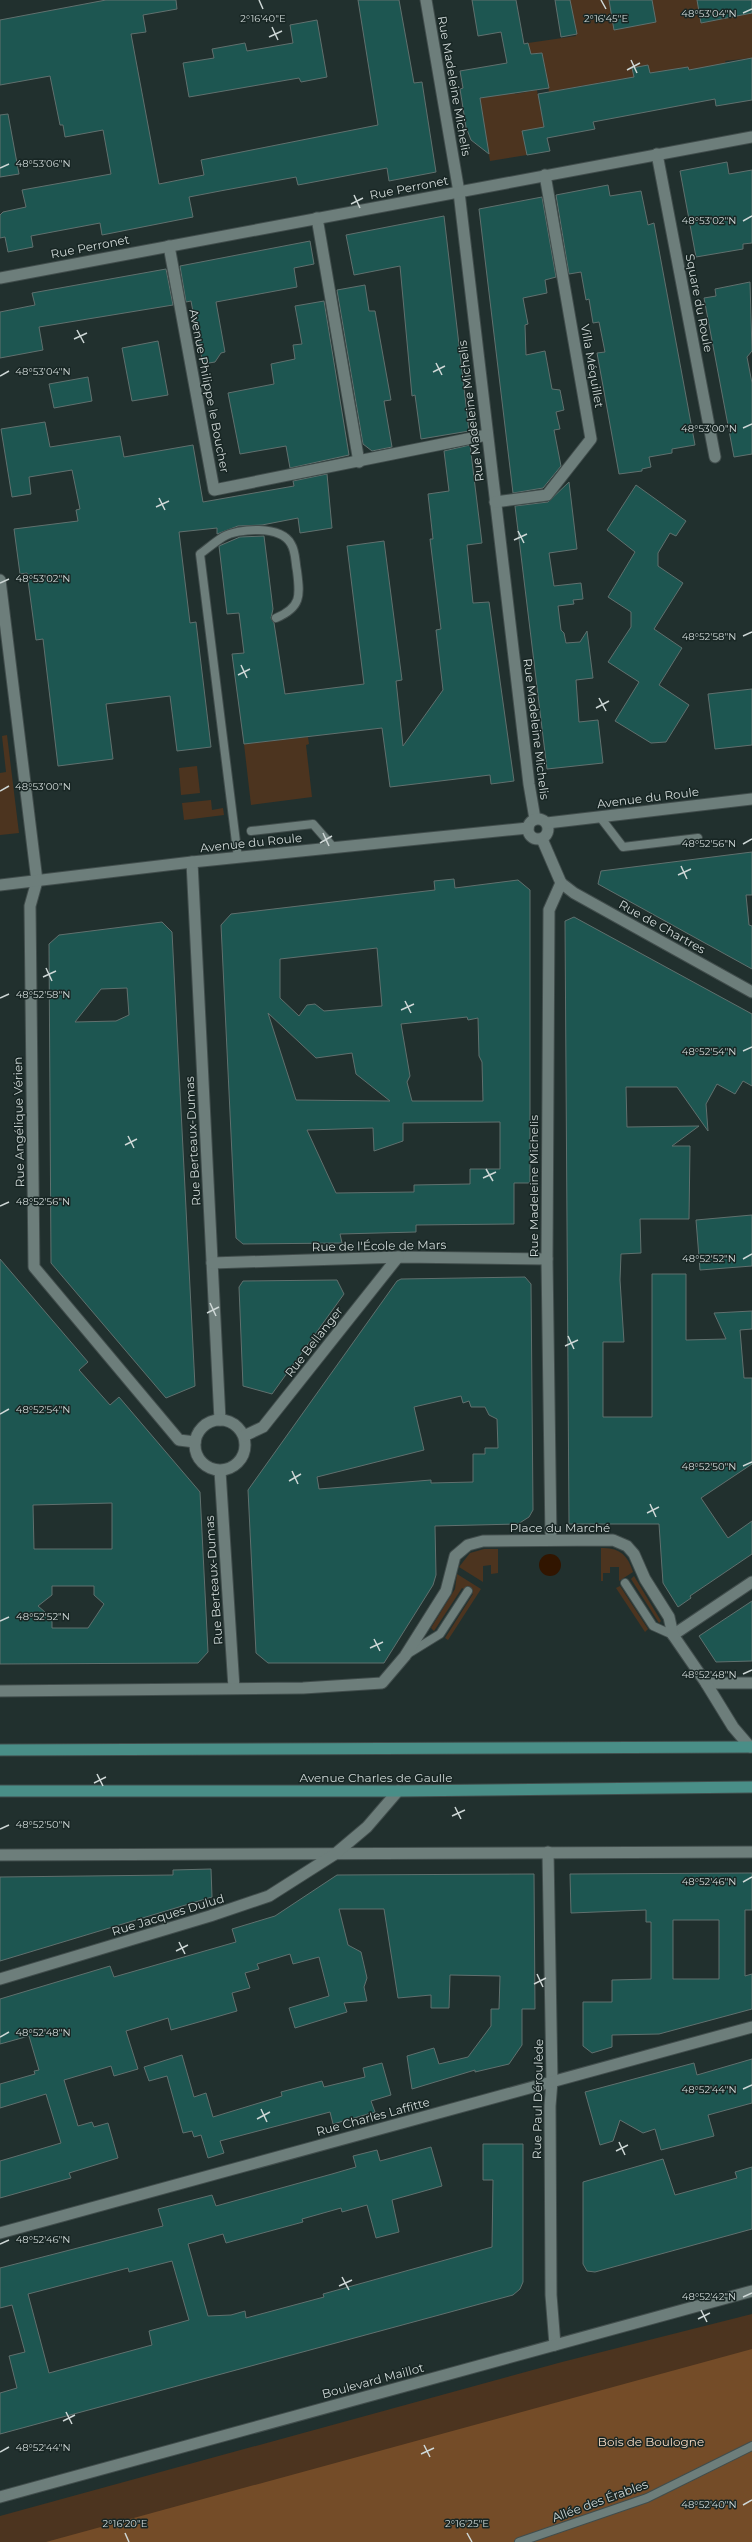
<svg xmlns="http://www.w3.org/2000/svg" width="752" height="2542" viewBox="0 0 752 2542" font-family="Montserrat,sans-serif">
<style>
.green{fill:#4c341f}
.forest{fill:#744c28}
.water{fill:#311500}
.building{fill:#1d5651;stroke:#60706e;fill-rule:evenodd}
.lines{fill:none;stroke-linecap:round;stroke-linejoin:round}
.service-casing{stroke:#414d4c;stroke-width:10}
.minor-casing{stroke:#414d4c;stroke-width:13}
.secondary-casing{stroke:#414d4c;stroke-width:13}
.primary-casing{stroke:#414d4c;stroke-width:13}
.service{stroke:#6d7e7b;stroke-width:8}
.minor{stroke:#6d7e7b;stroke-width:11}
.secondary{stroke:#6d7e7b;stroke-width:11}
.primary{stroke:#498e87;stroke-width:11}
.ticks{fill:none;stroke:#ced7d6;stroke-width:1.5}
.labels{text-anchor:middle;stroke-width:3;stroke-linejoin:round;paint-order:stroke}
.street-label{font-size:12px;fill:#ced7d6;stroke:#182624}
.park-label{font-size:12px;fill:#f6dbc5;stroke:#182624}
.ticks-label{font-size:10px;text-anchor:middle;fill:#ced7d6;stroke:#182624;stroke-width:3;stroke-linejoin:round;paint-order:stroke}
</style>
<rect width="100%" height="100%" fill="#21302e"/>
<!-- green -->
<g class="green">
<polygon points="570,0 609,0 614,30 655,22 652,0 697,0 701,23 752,13 752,58 725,61 726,63 690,78 688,67 650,73 648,65 633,68 634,77 597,83 589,96 586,85 549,92 542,53 531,54 528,43 576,36"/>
<polygon points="537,90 544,127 522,131 527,155 490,161 480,98 514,91 515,94"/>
<polygon points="7,735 19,833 0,835 0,773 6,772 2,736"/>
<polygon points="308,737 309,744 306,745 312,797 251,805 244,744"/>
<polygon points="197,766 200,793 181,795 179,768"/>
<polygon points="211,800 212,810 223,808 224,815 184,820 182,803"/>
<path d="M601,1548c18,-1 27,7 32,24l-14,9v-14h-9v6h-7v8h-2z"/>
<polygon points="484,1549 498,1549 498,1573 491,1574 491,1565 483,1566 483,1582 459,1567 470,1553"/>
<polygon points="457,1574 481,1589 448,1640 445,1638 473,1594 462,1588 434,1631 431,1628 455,1589"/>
<polygon points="634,1576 661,1621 659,1623 631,1579"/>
<polygon points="620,1586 648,1629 645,1632 616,1588"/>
<polygon points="752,2314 752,2542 0,2542 0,2516 562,2362"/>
</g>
<!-- forest -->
<polygon class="forest" points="752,2349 752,2542 46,2542"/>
<!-- water -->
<circle class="water" cx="550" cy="1565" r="11"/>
<!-- building -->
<g class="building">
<polygon points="106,0 176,0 177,9 143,15 146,32 131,34 159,184 204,175 201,160 378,125 358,0 399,0 414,83 422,82 436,172 389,181 387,168 298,185 296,177 220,191 189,197 193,217 102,235 100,223 31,236 33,247 8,252 5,237 0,238 0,215 3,212 26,207 22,190 111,174 103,130 65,137 63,125 60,125 50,76 0,85 0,20"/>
<polygon points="472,0 516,0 524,44 528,43 531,54 542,53 549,88 480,98 489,154 471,140 466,127 460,89 463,88 460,71 507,63 501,32 478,36"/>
<polygon points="555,0 570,0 577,34 561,37"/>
<polygon points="609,0 652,0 656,22 614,30"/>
<polygon points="697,0 752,0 752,13 701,23"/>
<polygon points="317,20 327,77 301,82 299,78 189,97 183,63 214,58 212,49 245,43 247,51 293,43 290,25"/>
<polygon points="752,58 752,100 716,106 715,99 593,122 595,129 547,138 550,151 527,155 522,131 544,127 538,94 634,77 632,68 648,65 650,73 688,67 689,70"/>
<polygon points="8,114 19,174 0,177 0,115"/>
<polygon points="727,162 729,174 752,170 752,243 743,244 743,249 696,257 680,171"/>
<polygon points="608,185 610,196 641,191 648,225 654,223 695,445 672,449 672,453 649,457 651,467 642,469 642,471 619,474 597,353 605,352 599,322 593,323 589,299 586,300 581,272 569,274 556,195"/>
<polygon points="542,197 556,277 545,280 547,293 523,298 528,324 525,325 526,355 545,351 552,389 560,390 564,410 556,412 560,429 554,430 561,466 543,488 513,493 479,209"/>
<polygon points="444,216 469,431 421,439 415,395 412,396 400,266 354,275 346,235"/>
<polygon points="310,241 314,264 294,268 297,287 216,302 225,352 221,353 215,362 203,364 191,301 186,302 180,266"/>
<polygon points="166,269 173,305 39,327 43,350 0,358 0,312 35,305 32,293"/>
<polygon points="750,282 752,351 747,357 752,383 752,454 734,457 704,298 716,296 715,289"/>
<polygon points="365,285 369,311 375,311 391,400 384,401 392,447 372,451 363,444 337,290"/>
<polygon points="324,301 349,455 290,468 286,446 240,454 228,393 274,384 271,364 295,359 293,345 302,344 295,306"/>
<polygon points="158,341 168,395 132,401 122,348"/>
<polygon points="88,377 92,401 54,408 49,384"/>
<polygon points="45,422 50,447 120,436 124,457 193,445 203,502 294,486 293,481 327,474 332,528 300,533 298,518 262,525 238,526 217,534 217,528 179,532 190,623 196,622 211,747 177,751 170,696 106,704 113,759 58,766 43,639 36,640 27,573 20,574 14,529 78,521 76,510 80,509 72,470 29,477 31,494 12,497 1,429"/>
<polygon points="470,445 482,543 467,545 473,603 489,602 514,781 491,784 490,775 390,787 382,728 244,744 232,654 244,653 239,613 227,614 219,546 240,537 264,536 273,609 271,618 274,623 285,694 364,684 347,546 384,541 402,680 396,681 403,746 443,690 436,630 441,629 430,539 433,539 428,494 449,491 444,451"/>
<polygon points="569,482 577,549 549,553 554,586 581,583 583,599 573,600 574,604 558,606 561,630 564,633 566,643 580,642 587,631 593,678 576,680 579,722 598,720 603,763 547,769 515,506 548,502"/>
<polygon points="636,485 686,521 676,536 670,533 658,553 658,566 683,583 654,629 682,648 659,685 689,705 666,742 651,743 615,721 639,682 608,662 631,627 631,612 608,597 635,552 607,530"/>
<polygon points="752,689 752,745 715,749 708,694"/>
<polygon points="752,852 752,895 746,895 749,925 752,926 752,969 598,884 601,871"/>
<path d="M454,879l1,9 63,-8 12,10v293h-16v41l-98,1v7l-76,2 2,9 -99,1 -7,-6 -15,-313 10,-11 204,-24 -1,-9zM377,948l5,58 -58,5 -9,-7 -8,1 -8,11 -19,-18v-39zM268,1013l48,45 36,-5 4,21 34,27 -94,-1zM467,1017l1,3 10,-2 1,38 3,6 1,39h-71l-5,-19 3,-6 -9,-52zM500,1122v47h-30v15l-56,1v7l-78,1 -29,-63 66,-2 1,23 29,-10v-18z"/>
<polygon points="574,917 752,1014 752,1086 743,1081 735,1094 717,1084 706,1104 708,1131 677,1087 626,1087 627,1127 699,1126 672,1146 690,1146 689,1219 640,1219 641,1253 621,1254 620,1280 624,1342 603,1342 603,1417 652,1417 652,1274 686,1274 686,1340 726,1339 714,1313 752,1311 752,1329 740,1330 744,1378 752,1378 752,1464 701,1498 728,1538 752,1521 752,1554 690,1596 691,1598 678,1607 663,1583 659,1524 569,1524 565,921"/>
<path d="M162,922l10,10 23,454 -29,12 -115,-135 -2,-319 10,-9zM127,988l2,27 -13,6 -41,1 26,-33z"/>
<polygon points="752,1215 752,1266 700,1270 696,1220"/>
<path d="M0,1259l88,103 -9,8 31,35 9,-8 81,95 8,160 -10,11 -198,1zM112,1503v46h-78l-1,-44zM52,1586h42v9l10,9 -16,24h-36v-10l-14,-12 14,-11z"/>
<path d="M525,1277l6,7 2,226 -4,7 -11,7 -83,2 1,49 -3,10 -49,78h-116l-12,-10 -8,-163 149,-209 4,-2zM461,1396l2,7 6,-2 2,6h14l4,8 8,4 1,29h-13v6h-12v28l-42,1v-3l-112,9 -2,-12 107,-27 -10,-43z"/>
<polygon points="337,1280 344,1294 272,1394 243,1386 239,1287 243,1281"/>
<polygon points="752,1601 752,1661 716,1662 699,1636"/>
<polygon points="211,1869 212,1897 0,1961 0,1877 173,1875 173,1870"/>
<path d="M752,1873v37h-7v66l7,-2v35l-93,25 -47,1v12l-20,6 -9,-7v-44h29v-22l39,-1v-57h-5v-12l-75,3 -1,-39zM673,1920h46v59h-46z"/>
<polygon points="534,1874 535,2009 522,2009 522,2045 509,2064 475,2072 475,2070 412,2089 407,2056 434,2048 439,2064 468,2057 491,2026 491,2009 499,2009 500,1976 450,1975 449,2008 431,2008 431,1995 398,1998 384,1909 339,1909 348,1945 361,1952 367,1978 364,1987 367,2001 344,2003 347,2012 295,2028 289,2008 329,1996 319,1957 293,1964 290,1954 257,1964 259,1969 245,1973 250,1988 232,1993 237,2011 171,2030 168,2018 126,2031 138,2069 114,2076 111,2066 64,2080 78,2126 92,2122 94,2127 108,2123 118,2158 69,2173 71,2178 0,2198 0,2161 61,2143 46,2094 0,2108 0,2084 35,2074 34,2071 39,2070 29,2036 0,2044 0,1999 110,1966 114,1977 236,1942 232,1929 275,1916 337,1875"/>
<polygon points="182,2055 194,2097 206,2093 213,2117 282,2096 281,2092 322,2081 324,2087 365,2077 363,2068 382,2063 391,2095 371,2101 375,2112 333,2124 330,2112 220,2141 224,2153 208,2158 201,2135 194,2137 192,2131 183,2133 167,2076 149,2081 144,2067"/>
<polygon points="752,2059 752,2103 708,2115 714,2136 661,2150 655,2129 643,2133 620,2120 613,2141 600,2145 585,2092 694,2063 697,2075"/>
<path d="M483,2144h40v138l-3,7 -7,6 -513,139v-41l17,-5 -8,-32 16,-4 -13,-47 -12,3v-40l163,-42 -5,-17 54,-14 4,11 116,-32 24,-7 -3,-11 24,-6 3,11 51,-14 11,39 -50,14 7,32 -23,6 -9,-33 -25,7 -1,-4 -39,11 1,3 -77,21 -3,-9 -35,10 20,72 23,-1 14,-4 1,7 78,-21 -1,-3 169,-47 1,-67h-10zM172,2261l17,59 -40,11 3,14 -103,28 -21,-79 100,-26 1,4z"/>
<polygon points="663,2159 675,2195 737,2178 735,2172 752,2167 752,2229 595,2272 587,2271 583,2264 583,2182"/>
</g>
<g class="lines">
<!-- service casing -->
<g class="service-casing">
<g id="service">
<polyline points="600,817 623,847 698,838"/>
<polyline points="251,831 313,824 334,848"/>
<path d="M238,858l-38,-304c8,-6 15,-12 23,-17 15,-9 58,-12 68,7 5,8 4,18 6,27 3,24 5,36 -21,47"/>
<polyline points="625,1583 653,1626 673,1635"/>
<polyline points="406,1655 440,1634 468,1591"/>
<polyline points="519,2542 647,2498 752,2446"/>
</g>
</g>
<!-- minor casing -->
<g class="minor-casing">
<g id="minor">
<polyline points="426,0 459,192 529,784 535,819"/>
<polyline points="657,154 715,457"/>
<polyline points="317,218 359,462"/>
<polyline points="169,246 214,490 487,435"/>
<polyline points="0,278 752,137"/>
<polyline points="495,502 547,495 591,439 545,175"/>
<polyline points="0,580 37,881 30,906 34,1267 179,1440 195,1442"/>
<circle cx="538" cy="829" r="10"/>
<polyline points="547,823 752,799"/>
<polyline points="542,839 561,883"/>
<polyline points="192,862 220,1420"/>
<polyline points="561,883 574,893 752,992"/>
<polyline points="0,885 192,862 528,828"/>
<polyline points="212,1263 401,1257 547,1259"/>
<circle cx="220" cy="1445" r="25"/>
<polyline points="244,1436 263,1427 398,1257"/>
<polyline points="220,1471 234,1688"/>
<polyline points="551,1540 547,1259 549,910 561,883"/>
<polyline points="673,1635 752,1582"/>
<polyline points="706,1683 752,1683"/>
<polyline points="0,1691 303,1688 382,1683 405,1656 446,1591 455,1556 468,1545 483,1541 613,1540 627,1546 634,1554 645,1579 669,1617 673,1635 706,1683 733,1727 750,1747"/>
<polyline points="548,1852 552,2081 550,2106 551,2295 555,2345"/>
<polyline points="0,1855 752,1852"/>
<polyline points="0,1979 210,1916 269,1896 335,1854 367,1827 398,1791"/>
<polyline points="0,2233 752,2027"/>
</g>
</g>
<!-- secondary casing -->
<g class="secondary-casing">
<polyline id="secondary" points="0,2497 752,2291"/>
</g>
<!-- primary casing -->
<g class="primary-casing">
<g id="primary">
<polyline points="0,1750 752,1747"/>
<polyline points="0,1791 398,1791 752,1787"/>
</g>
</g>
<!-- service -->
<use href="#service" class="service"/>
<!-- minor -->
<use href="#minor" class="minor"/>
<!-- secondary -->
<use href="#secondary" class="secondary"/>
<!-- primary -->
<use href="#primary" class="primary"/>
</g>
<!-- ticks -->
<path class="ticks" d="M259,0l4,9M601,0l5,9M743,13l9,-4M272,27l6,13M269,37l13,-6M631,60l6,13M627,70l13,-7M0,168l9,-4M354,195l6,13M351,204l12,-6M743,221l9,-5M77,330l7,13M74,339l13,-6M436,363l6,12M433,372l12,-6M0,376l9,-5M743,428l9,-4M159,498l6,12M156,507l13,-6M518,531l6,12M514,540l13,-6M0,583l9,-4M743,636l9,-4M241,665l6,13M238,675l12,-6M599,698l7,13M596,708l13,-7M0,791l9,-5M323,833l6,13M320,843l12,-7M743,844l9,-5M681,866l6,13M678,875l13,-6M46,968l6,13M43,977l13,-6M0,998l9,-4M405,1001l6,12M401,1010l13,-6M743,1051l9,-4M128,1136l6,12M125,1145l12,-6M486,1169l7,12M483,1178l13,-6M0,1206l9,-4M743,1259l9,-5M210,1303l6,13M207,1313l12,-6M568,1336l6,13M565,1346l13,-6M0,1414l9,-5M743,1466l9,-4M292,1471l6,13M289,1481l12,-7M650,1504l6,13M647,1513l12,-6M0,1621l9,-4M374,1639l6,12M370,1648l13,-6M743,1674l9,-4M97,1774l6,12M94,1783l12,-6M455,1807l6,12M452,1816l13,-6M0,1829l9,-4M743,1882l9,-5M179,1942l6,12M176,1951l12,-6M537,1974l6,13M534,1984l12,-6M0,2037l9,-5M743,2089l9,-4M261,2109l6,13M257,2119l13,-7M619,2142l6,13M616,2151l12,-6M0,2244l9,-4M342,2277l7,13M339,2286l13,-6M743,2297l9,-4M701,2310l6,12M698,2319l12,-6M66,2412l6,12M63,2421l12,-6M424,2445l6,12M0,2452l9,-5M421,2454l13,-6M743,2505l9,-5M125,2533l4,9M467,2533l5,9"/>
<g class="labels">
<!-- street labels -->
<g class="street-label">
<text transform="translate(454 86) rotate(80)" y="4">Rue Madeleine Michelis</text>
<text transform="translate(409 188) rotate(-11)" y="4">Rue Perronet</text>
<text transform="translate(90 247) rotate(-11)" y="4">Rue Perronet</text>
<text transform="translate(699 303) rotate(79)" y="4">Square du Roule</text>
<text transform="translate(592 366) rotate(80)" y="4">Villa Méquillet</text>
<text transform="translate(209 391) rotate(79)" y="4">Avenue Philippe le Boucher</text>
<text transform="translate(471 411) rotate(-97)" y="4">Rue Madeleine Michelis</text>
<text transform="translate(536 729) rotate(83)" y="4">Rue Madeleine Michelis</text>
<text transform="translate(648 798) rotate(-7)" y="4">Avenue du Roule</text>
<text transform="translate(251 843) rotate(-6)" y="4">Avenue du Roule</text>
<text transform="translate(662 927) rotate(29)" y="4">Rue de Chartres</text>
<text transform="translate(19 1122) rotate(-91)" y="4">Rue Angélique Vérien</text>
<text transform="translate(193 1141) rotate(-93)" y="4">Rue Berteaux-Dumas</text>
<text transform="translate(534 1186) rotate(-90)" y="4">Rue Madeleine Michelis</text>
<text transform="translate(379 1246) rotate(-1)" y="4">Rue de l'École de Mars</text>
<text transform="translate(314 1342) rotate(-52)" y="4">Rue Bellanger</text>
<text x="560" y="1532">Place du Marché</text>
<text transform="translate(214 1580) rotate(-94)" y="4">Rue Berteaux-Dumas</text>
<text x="376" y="1782">Avenue Charles de Gaulle</text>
<text transform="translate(168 1915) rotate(-17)" y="4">Rue Jacques Dulud</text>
<text transform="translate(538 2099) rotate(-89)" y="4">Rue Paul Déroulède</text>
<text transform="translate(373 2117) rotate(-15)" y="4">Rue Charles Laffitte</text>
<text transform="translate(373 2381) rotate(-15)" y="4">Boulevard Maillot</text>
<text transform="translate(600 2501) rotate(-20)" y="4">Allée des Érables</text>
</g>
<!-- park labels -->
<g class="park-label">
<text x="651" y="2446">Bois de Boulogne</text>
</g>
</g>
<g class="ticks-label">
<text x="709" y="17">48°53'04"N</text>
<text x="263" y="22">2°16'40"E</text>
<text x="606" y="22">2°16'45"E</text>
<text x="43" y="167">48°53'06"N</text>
<text x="709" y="224">48°53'02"N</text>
<text x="43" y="375">48°53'04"N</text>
<text x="709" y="432">48°53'00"N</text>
<text x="43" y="582">48°53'02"N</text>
<text x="709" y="640">48°52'58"N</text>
<text x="43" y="790">48°53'00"N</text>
<text x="709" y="847">48°52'56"N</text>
<text x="43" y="998">48°52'58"N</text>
<text x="709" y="1055">48°52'54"N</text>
<text x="43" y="1205">48°52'56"N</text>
<text x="709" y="1262">48°52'52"N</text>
<text x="43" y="1413">48°52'54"N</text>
<text x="709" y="1470">48°52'50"N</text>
<text x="43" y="1620">48°52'52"N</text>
<text x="709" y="1678">48°52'48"N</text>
<text x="43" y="1828">48°52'50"N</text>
<text x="709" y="1885">48°52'46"N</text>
<text x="43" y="2036">48°52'48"N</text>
<text x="709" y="2093">48°52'44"N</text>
<text x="43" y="2243">48°52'46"N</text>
<text x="709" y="2300">48°52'42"N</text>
<text x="43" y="2451">48°52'44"N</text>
<text x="709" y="2508">48°52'40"N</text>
<text x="125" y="2527">2°16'20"E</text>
<text x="467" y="2527">2°16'25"E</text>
</g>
</svg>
